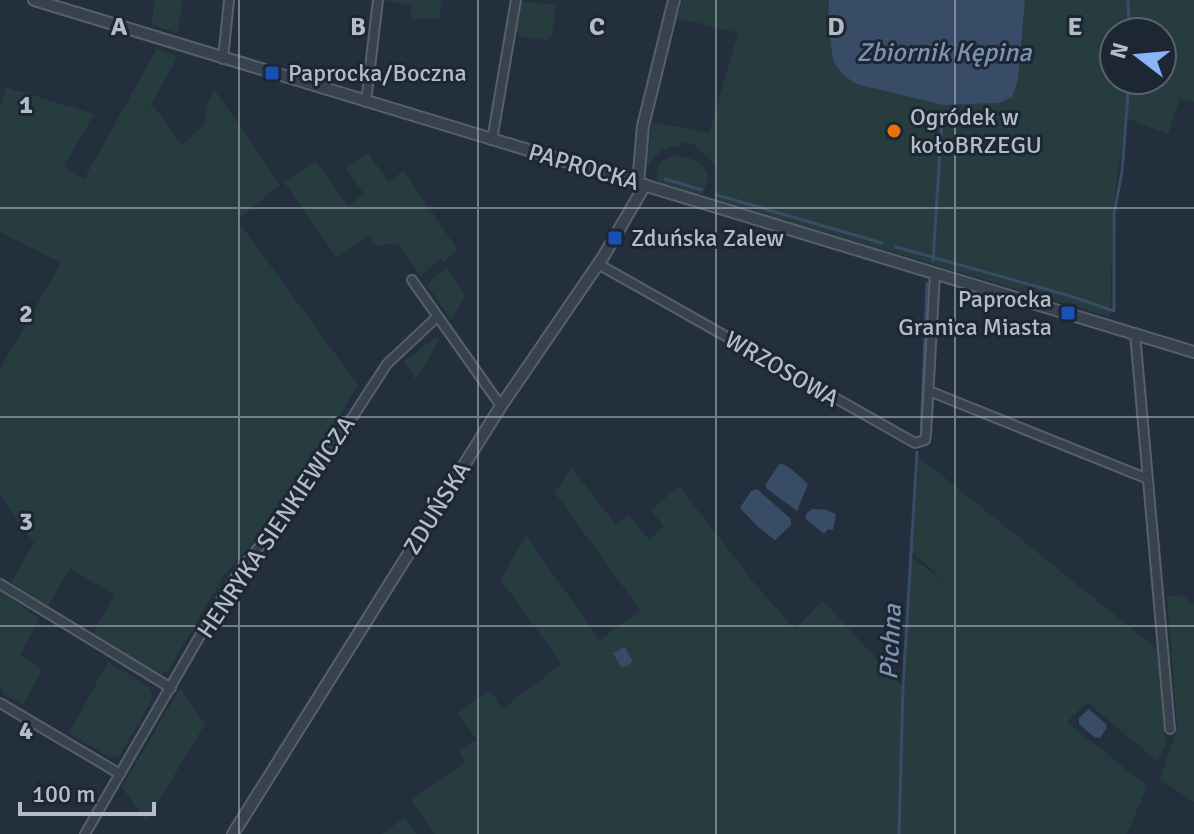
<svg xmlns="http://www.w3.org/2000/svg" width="1194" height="834" viewBox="0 0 1194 834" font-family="Signika,sans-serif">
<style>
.green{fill:#263c3f;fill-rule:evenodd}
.water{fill:#394c67}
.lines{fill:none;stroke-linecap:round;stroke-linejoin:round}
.stream{stroke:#394c67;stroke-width:3}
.minor-casing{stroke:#565f6c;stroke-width:12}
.tertiary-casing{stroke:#565f6c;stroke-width:14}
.minor{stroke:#38414e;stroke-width:8}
.tertiary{stroke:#38414e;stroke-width:10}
.grid{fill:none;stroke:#b4bcc9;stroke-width:2;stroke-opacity:0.55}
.transit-dot{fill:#1a4fb4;stroke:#1d2633;stroke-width:3}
.food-dot{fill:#e8710a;stroke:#1d2633;stroke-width:3}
.labels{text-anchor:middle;stroke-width:6;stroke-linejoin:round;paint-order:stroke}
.poi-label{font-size:24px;fill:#b4bcc9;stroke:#1d2633;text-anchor:start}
.street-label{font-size:24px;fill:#b4bcc9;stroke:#1d2633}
.water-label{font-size:26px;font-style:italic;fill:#7c92b1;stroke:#1d2633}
.grid-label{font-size:26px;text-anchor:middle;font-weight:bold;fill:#b4bcc9;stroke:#1d2633;stroke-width:6;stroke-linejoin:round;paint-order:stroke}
</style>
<rect width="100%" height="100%" fill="#242f3e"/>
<!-- green -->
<g class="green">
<polygon points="154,0 183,0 177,33 152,25"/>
<polygon points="382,0 442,0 439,19 410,19 412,5"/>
<path d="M682,0h147l-1,25 28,59 87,21 56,-2 19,-23 7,-80h169v102l-14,-4 -12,36 -42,-16 -13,91 -3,108 -396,-118c6,-22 5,-39 -18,-50v-4l-15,-3 -1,4c-16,0 -24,7 -32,20l-3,-1 7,-43 57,11 29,-100 -60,-15zM1114,32h48v48h-48z"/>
<polygon points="519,1 556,5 552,36 546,40 521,37 516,31"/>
<polygon points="157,49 178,56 139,125 152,104 182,145 204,125 207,104 214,89 280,185 237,220 358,385 290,500 224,575 168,671 158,674 93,634 114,595 70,568 48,606 11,583 34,543 0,495 0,369 61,263 0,232 0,109 6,87 94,114 64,166 84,179"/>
<polygon points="368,153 388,181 404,171 457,249 443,262 440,258 421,276 398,243 376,246 368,236 337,258 284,182 316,161 348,206 364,194 346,168"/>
<path d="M675,156c18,2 30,4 33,24l-6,14 -5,1 -39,-12 -2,-12 6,-10z"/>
<polygon points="446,267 466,295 451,320 427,285"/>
<polygon points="435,338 440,338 416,380 404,361"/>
<polygon points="919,457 1157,649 1166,743 1158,762 1087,702 1067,722 1147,786 1127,834 434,834 411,800 465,762 459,750 477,740 458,713 490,690 502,709 562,664 500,579 526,536 600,640 640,610 555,493 571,467 616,525 629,515 649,539 664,527 651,510 679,486 758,588 795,629 823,601 903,687 910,557 944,581 912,551"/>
<polygon points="0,590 39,619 20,655 42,670 23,705 3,694 0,684"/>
<polygon points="1167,595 1184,597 1194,604 1194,802 1160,779 1177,727"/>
<polygon points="108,662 149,687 153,698 120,755 109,757 69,733"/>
<polygon points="180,688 205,724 146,822 122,787"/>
<polygon points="405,817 417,834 382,834"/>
</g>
<!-- water -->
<g class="water">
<polygon points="829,0 1025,0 1018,80 1012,97 999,103 943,105 856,84 842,74 833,60 828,25"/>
<polygon points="780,463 790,468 808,484 797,511 766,488 766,484"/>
<polygon points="757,489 791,519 791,525 775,540 758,527 740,508 751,491"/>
<polygon points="812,509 827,510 836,514 833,530 828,529 824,534 806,519 806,514"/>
<polygon points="625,647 633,662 622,668 613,653"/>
<polygon points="1089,709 1105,723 1107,727 1100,738 1094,737 1079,724 1079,718"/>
</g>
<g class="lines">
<!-- stream -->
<g class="stream">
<polyline points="1128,0 1129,32"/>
<polyline points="665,179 702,190"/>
<polyline points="717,195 882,243"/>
<polyline points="896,247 1067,295 1114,311 1114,214 1122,172 1129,80"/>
<polyline points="933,261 942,120"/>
<polyline points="921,438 927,283"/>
<polyline points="899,834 903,688 917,452"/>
</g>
<!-- minor casing -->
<g class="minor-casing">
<g id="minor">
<polyline points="223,59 229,0"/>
<polyline points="366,102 378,0"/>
<polyline points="492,140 516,0"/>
<polyline points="598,264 915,443 925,440 926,434 935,273"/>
<polyline points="412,280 501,406"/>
<polyline points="1135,333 1170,729"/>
<polyline points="929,391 1148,479"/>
<polyline points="0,584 171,688"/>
<polyline points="0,703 120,774"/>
<polyline points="85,834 219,603 243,566 298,501 387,364 437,317"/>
</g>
</g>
<!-- tertiary casing -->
<g class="tertiary-casing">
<g id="tertiary">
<polyline points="34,0 1194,352"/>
<polyline points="638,183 643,126 674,0"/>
<polyline points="233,834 501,406 603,257 645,185"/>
</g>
</g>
<!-- minor -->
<use href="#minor" class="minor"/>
<!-- tertiary -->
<use href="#tertiary" class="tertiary"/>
</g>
<!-- grid -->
<path class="grid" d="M239,0v834M478,0v834M716,0v834M955,0v834M0,208h1194M0,417h1194M0,626h1194"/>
<!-- markers -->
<g class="transit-dot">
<rect x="264" y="65" width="16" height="16" rx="4"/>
<rect x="607" y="230" width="16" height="16" rx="4"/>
<rect x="1060" y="305" width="16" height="16" rx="4"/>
</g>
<circle class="food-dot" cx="894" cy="131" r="8"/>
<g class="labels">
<!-- poi labels -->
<g class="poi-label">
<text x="288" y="81">Paprocka/Boczna</text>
<text x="910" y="125">Ogródek w<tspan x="910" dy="28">kołoBRZEGU</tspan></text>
<text x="631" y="246">Zduńska Zalew</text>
<text x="1052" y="307" text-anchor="end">Paprocka<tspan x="1052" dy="28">Granica Miasta</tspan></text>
</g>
<!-- street labels -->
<g class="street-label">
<text transform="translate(584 167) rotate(16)" y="8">PAPROCKA</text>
<text transform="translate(782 369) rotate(30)" y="8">WRZOSOWA</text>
<text transform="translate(437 508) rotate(-58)" y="8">ZDUŃSKA</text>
<text transform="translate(276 527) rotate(-56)" y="8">HENRYKA SIENKIEWICZA</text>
</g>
<!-- water labels -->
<g class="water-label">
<text x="944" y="61">Zbiornik Kępina</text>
<text transform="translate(890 642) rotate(-87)" y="9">Pichna</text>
</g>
</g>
<g class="grid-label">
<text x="119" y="35">A</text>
<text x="358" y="35">B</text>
<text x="597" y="35">C</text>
<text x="836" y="35">D</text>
<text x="1075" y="35">E</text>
<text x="26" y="113">1</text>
<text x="26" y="322">2</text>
<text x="26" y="530">3</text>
<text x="26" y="739">4</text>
</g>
<!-- north arrow -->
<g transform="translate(1138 56) rotate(286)"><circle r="38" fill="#1d2633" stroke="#59626f" stroke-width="2"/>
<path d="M0-6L14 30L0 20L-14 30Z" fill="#8ab4f8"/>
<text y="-12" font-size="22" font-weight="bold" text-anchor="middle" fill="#b4bcc9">N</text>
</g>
<!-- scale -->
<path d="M20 802v12h134v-12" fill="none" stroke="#b4bcc9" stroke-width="4"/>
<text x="32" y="802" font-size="24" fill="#b4bcc9" stroke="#1d2633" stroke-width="6" paint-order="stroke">100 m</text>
</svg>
